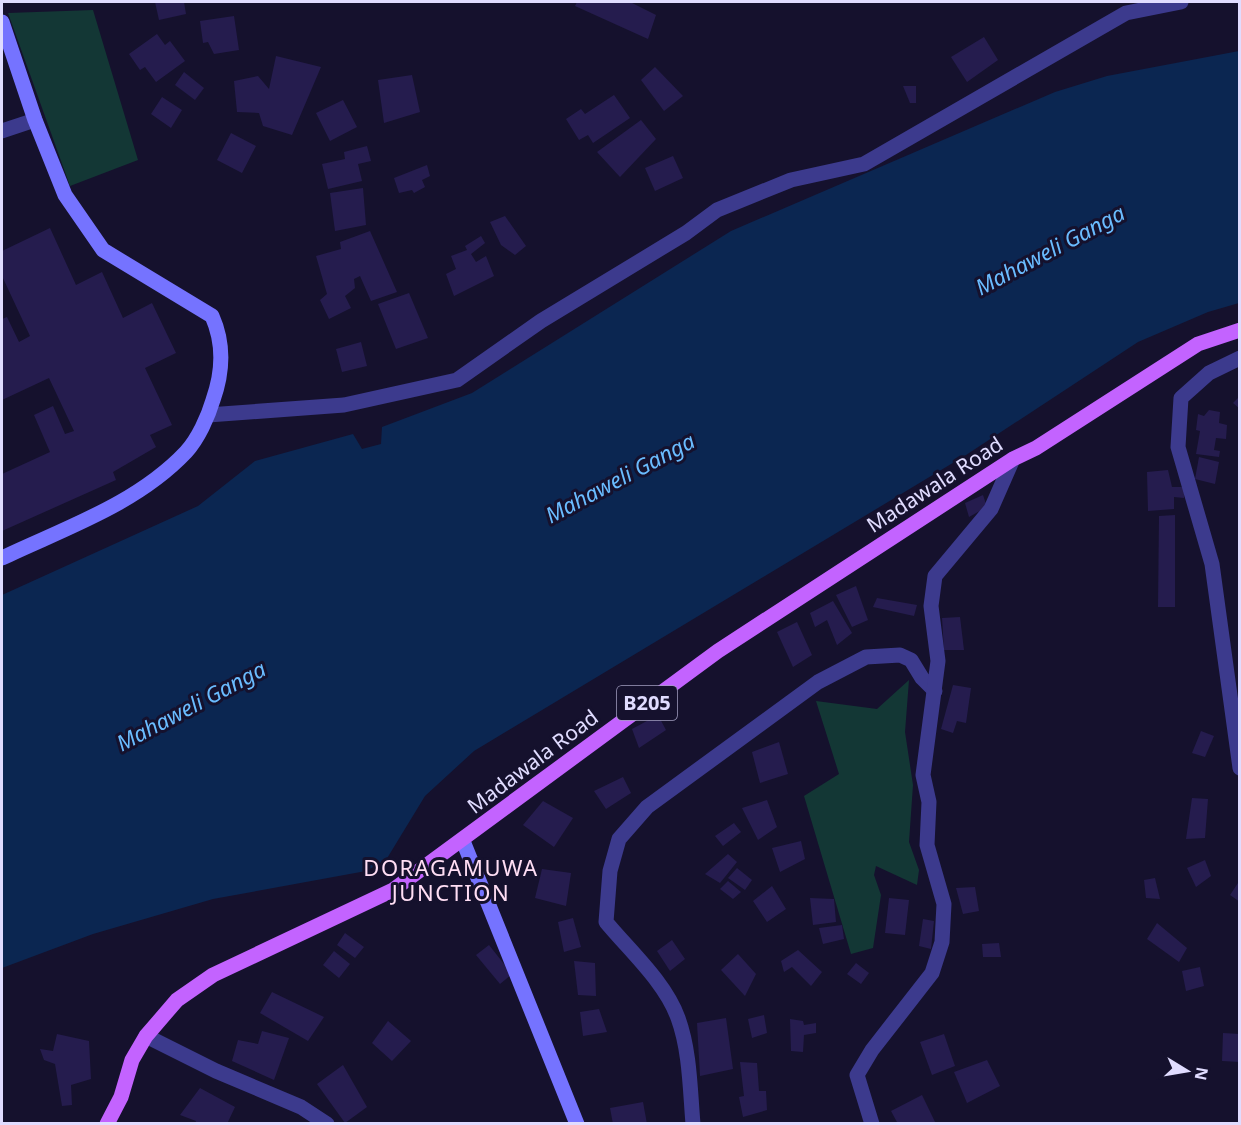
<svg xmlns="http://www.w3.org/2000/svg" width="1241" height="1125" viewBox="0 0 1241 1125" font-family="'Noto Sans',sans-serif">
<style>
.green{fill:#133735}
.water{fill:#0b2651}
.building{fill:#251c4e}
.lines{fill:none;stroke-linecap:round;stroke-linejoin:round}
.street{stroke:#3c3a8d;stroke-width:15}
.secondary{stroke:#7573ff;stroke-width:15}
.primary{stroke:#c363ff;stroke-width:15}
.labels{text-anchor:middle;stroke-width:6;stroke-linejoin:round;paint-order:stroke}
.shield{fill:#15112d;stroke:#a39fc0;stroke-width:1.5}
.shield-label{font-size:20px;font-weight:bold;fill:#e0dcff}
.street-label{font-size:21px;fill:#e0dcff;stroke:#15112d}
.water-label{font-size:22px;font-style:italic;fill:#6abcff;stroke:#15112d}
.neighbourhood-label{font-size:22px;letter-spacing:1.5px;fill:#ffdef4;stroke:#15112d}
</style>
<rect width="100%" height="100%" fill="#15112d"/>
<!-- green -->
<g class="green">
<polygon points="93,10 138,160 70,186 8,13"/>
<polygon points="909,680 905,732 913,785 909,842 919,870 917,885 876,866 874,875 881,895 873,948 851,954 804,796 839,774 816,701 877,709"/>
</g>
<!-- water -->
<polygon class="water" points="1239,51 1239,303 1208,312 1138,342 966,455 474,751 425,796 386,860 366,871 213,899 93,934 2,968 2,595 198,506 255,461 353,434 362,449 381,444 382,427 472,393 731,231 1055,92 1107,76"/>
<!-- building -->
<g class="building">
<polygon points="155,2 184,2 186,14 159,20"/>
<polygon points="577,2 630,2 656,15 648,39 575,6"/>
<polygon points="234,16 239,50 214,54 208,42 203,43 200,21"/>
<polygon points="157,34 165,45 170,41 185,61 156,82 145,67 140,70 129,54"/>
<polygon points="984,37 998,60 967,82 951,57"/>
<polygon points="276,56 321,67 292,135 263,126 259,113 237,112 234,81 258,76 269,89"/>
<polygon points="655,67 683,96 664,111 641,80"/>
<polygon points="184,72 204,88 195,100 175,85"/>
<polygon points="412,75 420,112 384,123 378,80"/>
<polygon points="903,86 916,86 916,103 910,103"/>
<polygon points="614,95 630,118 593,143 588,135 579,140 566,119 581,109 585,114"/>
<polygon points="162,97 182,110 171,128 151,114"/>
<polygon points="343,100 357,127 330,141 316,113"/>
<polygon points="641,120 656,139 620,177 597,152"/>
<polygon points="231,133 256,146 242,173 217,160"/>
<polygon points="367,146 371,161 358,164 362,181 328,189 322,164 345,159 344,152"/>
<polygon points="673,156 683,178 655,191 645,168"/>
<polygon points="427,165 430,176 422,180 425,187 414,193 412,190 399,193 394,178"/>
<polygon points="363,188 366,225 335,231 330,193"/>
<polygon points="505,216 526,246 515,255 501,245 490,222"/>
<polygon points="50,228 76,285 102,272 123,318 152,303 176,353 145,368 172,425 150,435 156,447 113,472 116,480 2,531 2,474 50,452 34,415 53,406 65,434 74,431 49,378 2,400 2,319 7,317 19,342 30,336 2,276 2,251"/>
<polygon points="370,231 397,292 371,301 360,276 354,279 355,288 345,296 351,308 329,319 320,300 327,294 316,256 341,249 340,242"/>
<polygon points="481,236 485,243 471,254 476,262 486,256 494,276 454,296 446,274 456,269 451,256 467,250 465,246"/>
<polygon points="409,293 428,338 396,349 378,304"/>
<polygon points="361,342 367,366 342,372 336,349"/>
<polygon points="1240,396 1240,409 1233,403"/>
<polygon points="1209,410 1220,412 1219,423 1227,425 1226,439 1216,438 1214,450 1220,451 1219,457 1196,454 1200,431 1196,430 1198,414 1204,416"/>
<polygon points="1199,457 1219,462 1215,484 1195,479"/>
<polygon points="1168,470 1172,487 1185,487 1184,498 1174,497 1174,509 1148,511 1147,472"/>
<polygon points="983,495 987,507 969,517 965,503"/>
<polygon points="1175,515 1175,607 1158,607 1159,516"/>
<polygon points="856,586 868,620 852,627 836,595"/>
<polygon points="877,598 917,605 914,616 873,607"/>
<polygon points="833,601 852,633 837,645 827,620 815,627 810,613"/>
<polygon points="960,617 964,650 944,650 942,618"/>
<polygon points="797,622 812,655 793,667 777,632"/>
<polygon points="953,685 971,688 966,723 957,721 953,733 941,729"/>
<polygon points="658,715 666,730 639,748 632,729"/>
<polygon points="1201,731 1214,736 1205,757 1192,753"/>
<polygon points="779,742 788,774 760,783 752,752"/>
<polygon points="623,777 631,793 606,809 594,791"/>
<polygon points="1192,798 1208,799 1205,838 1186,839"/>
<polygon points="767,800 777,827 758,840 742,808"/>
<polygon points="543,801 573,818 554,847 523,825"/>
<polygon points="734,823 741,832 723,846 715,836"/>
<polygon points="801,841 805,859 780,872 772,848"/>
<polygon points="728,854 737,862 720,883 705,874"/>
<polygon points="1205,860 1211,876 1196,887 1187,868"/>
<polygon points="737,868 752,880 745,890 728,878"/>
<polygon points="542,869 571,873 566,906 535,898"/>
<polygon points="1155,878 1160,899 1146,898 1144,880"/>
<polygon points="1240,880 1240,902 1230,895"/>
<polygon points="728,881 741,892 733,899 720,889"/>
<polygon points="772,886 786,909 767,922 753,901"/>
<polygon points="975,887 979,911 963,914 956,888"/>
<polygon points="810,898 834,899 836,922 813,925"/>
<polygon points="889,898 909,900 905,935 885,933"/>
<polygon points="573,918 581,947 564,952 558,922"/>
<polygon points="923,919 934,921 931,949 919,946"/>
<polygon points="1157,923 1187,948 1179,962 1147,939"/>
<polygon points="842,925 844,939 823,944 819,928"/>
<polygon points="345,933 364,947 355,958 337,945"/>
<polygon points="672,940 685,959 670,971 657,951"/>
<polygon points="999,943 1001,957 983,957 982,944"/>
<polygon points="489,945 512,974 500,984 476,955"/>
<polygon points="798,950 822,972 811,986 792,967 784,972 781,961"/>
<polygon points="334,951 350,964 339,978 323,965"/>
<polygon points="738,954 756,974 745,996 721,970"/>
<polygon points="574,961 595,963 596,996 578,995"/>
<polygon points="856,963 869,973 861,984 847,974"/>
<polygon points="1200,967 1204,986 1186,991 1182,971"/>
<polygon points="272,992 324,1017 308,1041 260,1013"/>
<polygon points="599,1009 607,1032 583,1036 580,1012"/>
<polygon points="764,1015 767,1033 752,1038 748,1019"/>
<polygon points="726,1018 733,1069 700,1076 697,1023"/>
<polygon points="790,1019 803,1021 804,1025 816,1023 816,1033 804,1035 803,1052 791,1051"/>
<polygon points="388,1021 411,1041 392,1061 372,1043"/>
<polygon points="262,1031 289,1038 274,1080 232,1061 238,1040 258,1044"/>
<polygon points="1223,1033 1240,1034 1240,1062 1222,1061"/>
<polygon points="57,1034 89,1041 91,1079 71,1085 72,1105 62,1106 55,1064 44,1060 40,1049 53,1051"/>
<polygon points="944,1034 955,1066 932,1075 920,1042"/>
<polygon points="987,1060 1000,1086 967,1103 954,1072"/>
<polygon points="740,1062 757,1063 759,1091 766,1091 767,1110 743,1117 739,1097 744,1096"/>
<polygon points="343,1065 367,1107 345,1123 317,1084"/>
<polygon points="200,1088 235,1107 227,1124 195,1124 196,1121 180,1115"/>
<polygon points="922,1095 936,1124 898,1124 891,1111"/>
<polygon points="643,1102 647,1124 613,1124 610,1108"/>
</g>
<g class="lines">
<!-- street -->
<g class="street">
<polyline points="2,131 35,120"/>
<polyline points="1240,358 1209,373 1181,398 1178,447 1212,564 1240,768"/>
<polyline points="208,415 344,405 457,380 541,321 686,233 717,210 791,180 864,164 1126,13 1181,2"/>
<polyline points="146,1036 216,1071 301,1107 327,1124"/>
<path d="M693,1124c-3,-35 -3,-73 -15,-106 -13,-36 -48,-67 -72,-96l4,-51 9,-32 28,-32 171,-125 48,-25 34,-2 11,5 11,18 13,13"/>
<polyline points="872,1124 857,1075 872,1050 932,973 942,942 944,904 927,845 929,802 923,775 938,661 931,606 935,576 991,509 1013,459"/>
</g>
<!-- secondary -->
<g class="secondary">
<path d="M2,22l33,98 30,75 38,55 109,66c12,27 11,56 1,84 -5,17 -15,39 -27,52 -49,52 -121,76 -184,106"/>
<polyline points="463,841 577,1124"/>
</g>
<!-- primary -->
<polyline class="primary" points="107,1124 121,1097 132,1060 146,1036 177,1000 213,975 393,890 718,651 1013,459 1036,448 1198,344 1240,330"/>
</g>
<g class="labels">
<!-- shield labels -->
<rect class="shield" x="617" y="686" width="60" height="34" rx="4.5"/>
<g class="shield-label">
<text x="647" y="710">B205</text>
</g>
<!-- street labels -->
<g class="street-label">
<text transform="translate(935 485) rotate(-33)" y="7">Madawala Road</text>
<text transform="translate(533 762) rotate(-37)" y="7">Madawala Road</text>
</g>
<!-- water labels -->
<g class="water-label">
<text transform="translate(1050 250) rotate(-28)" y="8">Mahaweli Ganga</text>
<text transform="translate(620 478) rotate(-28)" y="8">Mahaweli Ganga</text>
<text transform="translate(191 706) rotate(-28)" y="8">Mahaweli Ganga</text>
</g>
<!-- neighbourhood labels -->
<g class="neighbourhood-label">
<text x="451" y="876">DORAGAMUWA<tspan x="451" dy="25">JUNCTION</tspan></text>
</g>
</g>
<!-- border -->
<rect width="1241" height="1125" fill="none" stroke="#e0dcff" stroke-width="6"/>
<!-- north arrow -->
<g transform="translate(1187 1071) rotate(101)" stroke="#15112d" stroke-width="4.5" paint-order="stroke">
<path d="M0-4.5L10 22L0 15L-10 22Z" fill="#e0dcff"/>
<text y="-9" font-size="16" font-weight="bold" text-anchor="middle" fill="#e0dcff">N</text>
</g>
</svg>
